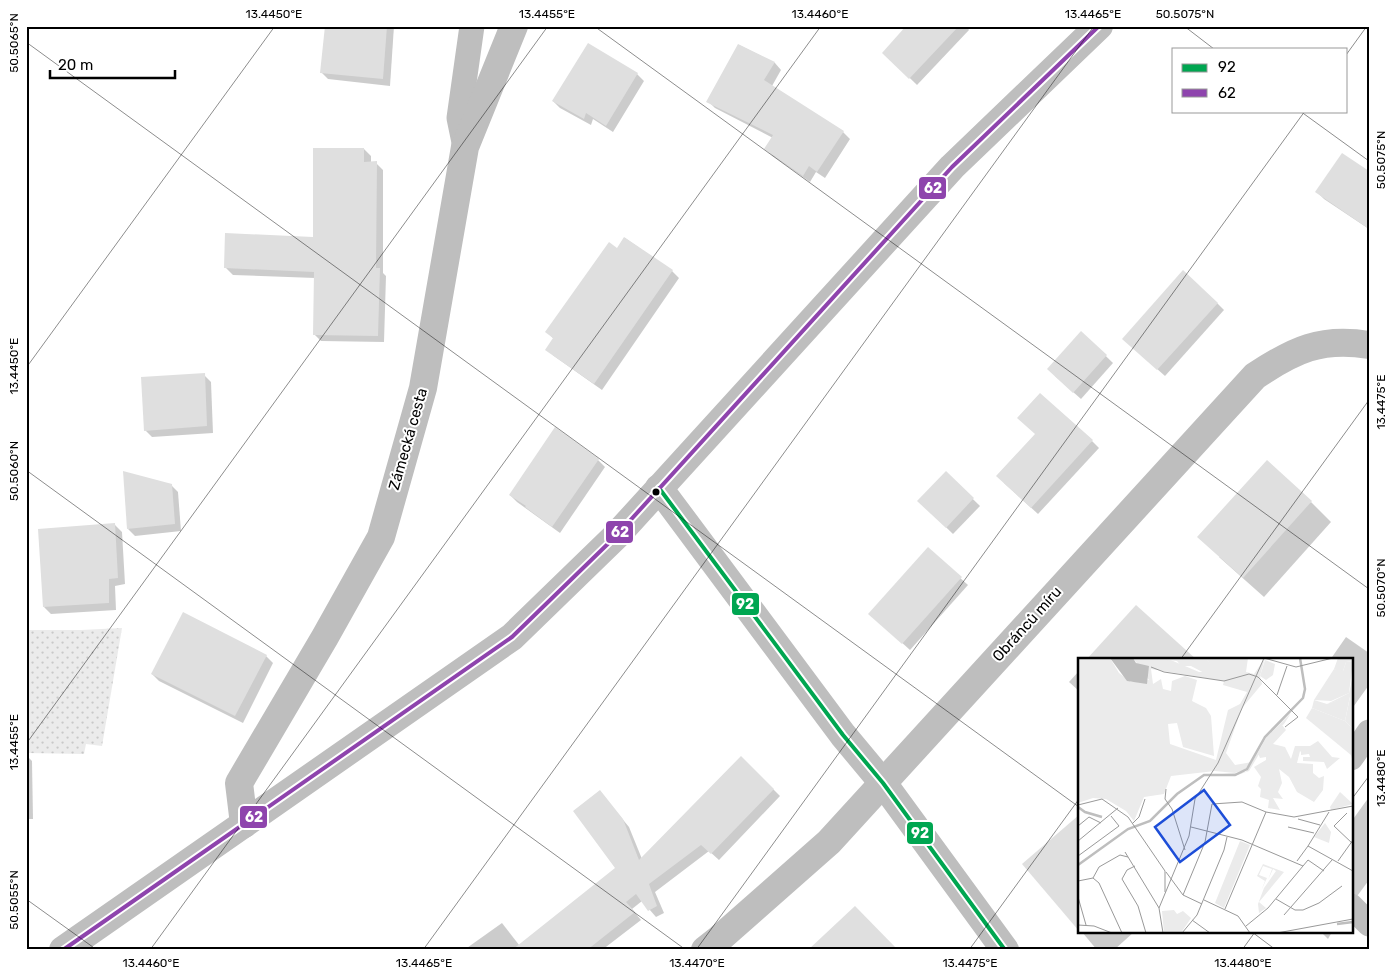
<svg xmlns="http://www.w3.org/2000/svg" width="1395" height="976" viewBox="0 0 1395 976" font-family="Rubik,sans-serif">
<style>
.grass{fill:url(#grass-dots)}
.shadow{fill:#0003}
.building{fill:#dfdfdf}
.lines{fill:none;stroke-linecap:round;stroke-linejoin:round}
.service{stroke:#bebebe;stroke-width:25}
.minor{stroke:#bebebe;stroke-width:28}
.tertiary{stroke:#bebebe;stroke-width:28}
.bus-1-casing{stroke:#fff;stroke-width:8}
.bus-2-casing{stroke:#fff;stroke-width:8}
.bus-1{stroke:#00a651;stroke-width:4}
.bus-2{stroke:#8e44ad;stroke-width:4}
.ticks{fill:none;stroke:#000;stroke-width:1;stroke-opacity:0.45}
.bus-dot{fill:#000;stroke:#fff;stroke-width:2}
.labels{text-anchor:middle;stroke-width:4;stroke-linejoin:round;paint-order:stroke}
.street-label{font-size:15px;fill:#000;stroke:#fff}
.inset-river{fill:none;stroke:#bebebe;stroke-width:2.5}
.inset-road{fill:none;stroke:#999;stroke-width:1}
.view{fill:#1d4ed8;fill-opacity:0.15;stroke:#1d4ed8;stroke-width:2.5}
.inset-edge{fill:none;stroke:#000;stroke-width:2.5}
.line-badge{stroke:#fff;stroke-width:2}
.badge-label{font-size:14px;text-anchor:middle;font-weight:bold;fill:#fff}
.neatline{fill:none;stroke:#000;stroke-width:2}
.ticks-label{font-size:12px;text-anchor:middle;fill:#000}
</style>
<defs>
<pattern id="grass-dots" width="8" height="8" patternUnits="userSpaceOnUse" patternTransform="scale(1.25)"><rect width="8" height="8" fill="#ebebeb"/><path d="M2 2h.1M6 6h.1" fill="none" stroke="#c8c8c8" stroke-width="1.8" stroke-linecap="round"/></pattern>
</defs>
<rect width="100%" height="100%" fill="#fff"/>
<!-- grass -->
<polygon class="grass" points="122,628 102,746 86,744 84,754 26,753 26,630 81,630"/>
<!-- shadow -->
<g class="shadow">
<polygon points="326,26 394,26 390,86 328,79 321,72"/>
<polygon points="908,26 966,26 969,30 917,85 884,53"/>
<polygon points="739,45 775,63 781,70 772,86 843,132 850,139 825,178 816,172 810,182 773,156 766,149 773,138 715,108 708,101"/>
<polygon points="637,74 644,81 613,132 593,119 591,125 560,108 553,101"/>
<polygon points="364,149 371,156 371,163 376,163 383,170 383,273 386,276 384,342 321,341 314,334 315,278 233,275 226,268 314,239"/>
<polygon points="1369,172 1369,229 1324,199 1317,192"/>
<polygon points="625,238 672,271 679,278 602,390 554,356 547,349 554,339 547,332 617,250"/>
<polygon points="1217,303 1224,310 1165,376 1130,345"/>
<polygon points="1081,332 1113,363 1081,399 1055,376"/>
<polygon points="204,375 211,382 213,433 152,437 145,430"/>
<polygon points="555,429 598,460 605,467 560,533 517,502 510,495"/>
<polygon points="1092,441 1099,448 1038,514 1004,483"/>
<polygon points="946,473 980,506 953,534 919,501"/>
<polygon points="171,485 178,492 181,531 135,536 128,529"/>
<polygon points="1311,502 1331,522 1264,597 1219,557"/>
<polygon points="115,525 122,532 125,584 115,586 116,610 51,614 44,607"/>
<polygon points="928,549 968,585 910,650 877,620"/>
<polygon points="1346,637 1369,653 1369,685 1351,710 1351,660 1330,660"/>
<polygon points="266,656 273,663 243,723 159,681 152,674"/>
<polygon points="1079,671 1079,691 1069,682"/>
<polygon points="26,755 32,761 33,819 26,819"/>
<polygon points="741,757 780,796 719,860 709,851 655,892 664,913 656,917 642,901 632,909 641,920 602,950 548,950 617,868 600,792 629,827 642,859"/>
<polygon points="1369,797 1369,880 1355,899 1351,901 1351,822"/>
<polygon points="502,923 523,950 464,950"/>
<polygon points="1082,932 1134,932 1114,950 1097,950"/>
<polygon points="1321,932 1332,932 1328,939"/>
</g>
<!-- building -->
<g class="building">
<polygon points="325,26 387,26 383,79 320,73"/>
<polygon points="906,26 959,26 909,79 882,53"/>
<polygon points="588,43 638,73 606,126 586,113 584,119 552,101"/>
<polygon points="738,44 775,62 764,80 844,131 817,172 809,166 803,176 764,149 773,135 706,102"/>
<polygon points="313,148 364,148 364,162 377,161 376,268 380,268 378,336 313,335 314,272 224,268 225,233 313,237"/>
<polygon points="1342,153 1369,171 1369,229 1315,192"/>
<polygon points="624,237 673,270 594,384 545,350 553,338 545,332 609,242 617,248"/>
<polygon points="1183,270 1218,303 1157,370 1122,339"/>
<polygon points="1081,331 1107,355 1073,393 1047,369"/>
<polygon points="205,373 207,426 144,431 141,377"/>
<polygon points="1040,393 1093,440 1031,508 996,476 1035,434 1017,418"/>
<polygon points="555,427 599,459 552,527 525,507 526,506 509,495"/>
<polygon points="1267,460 1312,501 1243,578 1197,537"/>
<polygon points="123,471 172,484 175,524 127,529"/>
<polygon points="946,471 974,498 946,528 917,501"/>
<polygon points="115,523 118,578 109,579 109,603 43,607 38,529"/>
<polygon points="928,547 962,577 902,644 868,614"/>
<polygon points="1136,605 1197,660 1086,660"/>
<polygon points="183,612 267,655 235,716 151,674"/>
<polygon points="741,756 774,789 711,854 701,845 649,884 657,906 648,911 636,894 626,902 635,912 587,950 512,950 615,868 573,811 600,790 623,819 639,860"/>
<polygon points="1079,815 1079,931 1022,864"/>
<polygon points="855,906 898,950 808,950"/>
</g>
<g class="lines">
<!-- service -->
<g class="service">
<polyline points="465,147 459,118 472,26"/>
<polyline points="1351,758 1369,732"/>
<polyline points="1351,906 1369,924"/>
</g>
<!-- minor -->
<g class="minor">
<polyline points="659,488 843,735 883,783 1005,950"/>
<polyline points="244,824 239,783 325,637 381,537 423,388 465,147 514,26"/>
<path d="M705,950l14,-11 110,-97 426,-466c39,-26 66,-39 114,-31"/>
</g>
<!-- tertiary -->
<polyline class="tertiary" points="63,950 512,637 616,536 952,167 1099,26"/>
<!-- bus-1 casing -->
<g class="bus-1-casing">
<polyline id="bus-1" points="659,488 843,735 883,783 1005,950"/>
</g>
<!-- bus-2 casing -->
<g class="bus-2-casing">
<polyline id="bus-2" points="63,950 512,637 616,536 952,167 1099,26"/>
</g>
<!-- bus-1 -->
<use href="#bus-1" class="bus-1"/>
<!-- bus-2 -->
<use href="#bus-2" class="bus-2"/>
</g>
<!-- ticks -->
<path class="ticks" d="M594,26l775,563M1184,26l30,23M26,42l1053,765M1346,55l21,-29M1300,111l69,50M26,368l249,-342M26,470l660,480M1180,660l189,-260M26,744l522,-718M1351,800l18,-24M26,899l71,51M1252,932l24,18M150,950l671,-924M423,950l671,-924M696,950l609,-839M969,950l110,-151M1242,950l13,-18"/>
<!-- markers -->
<circle class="bus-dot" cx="656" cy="492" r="4.5"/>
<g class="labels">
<!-- street labels -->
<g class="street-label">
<text transform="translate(408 439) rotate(-74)" y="5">Zámecká cesta</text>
<text transform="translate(1027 624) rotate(-48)" y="5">Obránců míru</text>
</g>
</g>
<!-- overview -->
<g transform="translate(1078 658)">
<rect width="275" height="275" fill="#fff"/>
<path d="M187,2l10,4 -2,11 -7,5 -6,-4zM272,38l-5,25 -33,-13 2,-8 13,4zM213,55l-7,11 -14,12 -21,35 -14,5 -24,-1 35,-3 22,-36zM162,183l10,4 -26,63 -9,-5zM185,206l21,8 -25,30 7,6 -7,5 -1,-9 6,-16 12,-17 -3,-2 -5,11 4,-11 -9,-3 -4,9 8,3 -6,13 4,-10 -8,-5zM96,252l3,4 6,-3 8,7 -10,15h-17l-2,-22z" fill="#ebebeb"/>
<path d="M0,0h32l9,15 12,9 18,-2 -16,-22h33l33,14 15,-1 -8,-13h42l-2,14 8,2 11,-16 -5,18 2,8 -20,24 -16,45 9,12 17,-3 -8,8 -9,3 -20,-2 -44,5 -7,18 -20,3 -10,24 -8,-10 -20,-12 -13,-1 -15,5zM73,11l73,12 -1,4 24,7 -7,12 -12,6 -12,50 -46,-16 -2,-20 9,-1 6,24 31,9 -3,-40 -5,-8 -14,-7 5,-21 -12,-4 -13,5 -1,10 -8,-2 -2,-10 -8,5zM260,0h15v3l-7,1 -3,9h-4l-5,-2zM275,18v53l-8,-8 5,-24 -23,7 22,-11zM204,67l4,5 -13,14 12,3 6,12 4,-13h15l8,-5 14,16 8,1 -13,11 -3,-7 -21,-1v-4h7l-1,-3 -8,1v-3l-1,-1 -3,12 16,1v9l6,5 5,-2 -1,14 -9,12 -17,-10 -8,-15 -10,-8 3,14 -4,9 5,7 -10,-1 7,12 -12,-2 1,-8 -9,-3 1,-8 -3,-3 3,-9 -7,-10 12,-7v-3l-6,1 -2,-5 9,-17zM247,165l6,9 -2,11 -15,-6z" fill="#ebebeb" fill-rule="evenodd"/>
<path d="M69,0h59l9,13 -5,5 -19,-10h-10l-4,-5z" fill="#ebebeb"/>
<path d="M275,3l-4,32 -18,8 -17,-1 20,-31 9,2 3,-9zM234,50l33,13 8,8v33l-2,-7 -45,-37zM262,134l13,12 -22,6 -1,-3z" fill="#ebebeb"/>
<path d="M32,0h23l3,5 13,3 -2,18 -20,-3z" fill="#bebebe"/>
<path class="inset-river" d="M0,149l7,5 17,5M0,207l50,-36 22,-8 27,-27 27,-19h31l12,-6 18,-32 38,-39 2,-9 -5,-31M259,266l16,-2"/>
<path class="inset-road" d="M186,0l32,9 37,-9M73,9l13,5 60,9 25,-7 9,3 40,40 -13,10M199,37l10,-29M88,131l-1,10 7,10 13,41M0,147l24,-6 26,18 37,54v21M269,155l-13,13 19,18M220,161l22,6M55,165l6,-6 6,-18M0,168l11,-9 12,6M113,169l51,13 61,26M210,169l26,6M0,183l40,-33M230,188l21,-34M47,194l34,56M0,198l41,-30 -8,-10M219,203l11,-15 45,25M260,203l15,-21M57,208l-8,4 -5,9 16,27 8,27M88,214l17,23 19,9M15,220l6,5 23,50M15,220l6,-11 21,-12 8,2M0,223l15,-3M105,237l22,-53 7,-38 30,-2 24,10 28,5 59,-11M0,239l8,28M198,241l19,11h8l16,-7 23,-17M126,242l34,16 12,17M147,251l41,-97M206,257l48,-55M114,262l18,13M0,267l16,1 18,7M168,268l22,-18 40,-48 16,11M85,275l-4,-25 30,-72 6,-37 23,-36 46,-105M104,275l15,-18 27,-65 3,-13M199,275l76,-14"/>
<path class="view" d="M126,132l26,35 -50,37 -25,-35z"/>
<rect width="275" height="275" class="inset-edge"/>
</g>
<g class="line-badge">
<rect x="918" y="176" width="29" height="24" rx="5" fill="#8e44ad"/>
<rect x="605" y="520" width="29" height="24" rx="5" fill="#8e44ad"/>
<rect x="731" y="592" width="29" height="24" rx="5" fill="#00a651"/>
<rect x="239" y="805" width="29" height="24" rx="5" fill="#8e44ad"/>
<rect x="906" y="821" width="28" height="24" rx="5" fill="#00a651"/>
</g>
<g class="badge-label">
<text x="933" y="193">62</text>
<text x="620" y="537">62</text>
<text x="745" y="609">92</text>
<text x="254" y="822">62</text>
<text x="920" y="838">92</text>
</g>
<!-- border -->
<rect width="1395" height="976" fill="none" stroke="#ffffff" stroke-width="55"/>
<!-- legend -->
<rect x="1172" y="48" width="175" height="65" fill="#ffffff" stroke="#999999"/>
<rect x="1182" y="64" width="25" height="8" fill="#00a651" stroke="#999999"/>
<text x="1218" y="72" font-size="15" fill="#000000">92</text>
<rect x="1182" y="89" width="25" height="8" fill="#8e44ad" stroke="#999999"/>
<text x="1218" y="98" font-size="15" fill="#000000">62</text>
<!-- scale -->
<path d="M50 70v8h125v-8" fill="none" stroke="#000000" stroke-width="2.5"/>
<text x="58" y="70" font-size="15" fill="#000000" stroke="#ffffff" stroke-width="4" paint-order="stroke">20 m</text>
<rect x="28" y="28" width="1340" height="920" class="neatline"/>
<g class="ticks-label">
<text x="274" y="18">13.4450°E</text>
<text x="547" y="18">13.4455°E</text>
<text x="820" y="18">13.4460°E</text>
<text x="1093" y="18">13.4465°E</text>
<text x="1185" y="18">50.5075°N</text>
<text transform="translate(14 43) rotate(-90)" y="4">50.5065°N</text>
<text transform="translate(1381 160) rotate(-90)" y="4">50.5075°N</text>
<text transform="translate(14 366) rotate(-90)" y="4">13.4450°E</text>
<text transform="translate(1381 402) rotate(-90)" y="4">13.4475°E</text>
<text transform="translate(14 471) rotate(-90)" y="4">50.5060°N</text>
<text transform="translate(1381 588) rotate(-90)" y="4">50.5070°N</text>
<text transform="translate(14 742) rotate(-90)" y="4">13.4455°E</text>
<text transform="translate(1381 778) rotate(-90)" y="4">13.4480°E</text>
<text transform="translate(14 900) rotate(-90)" y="4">50.5055°N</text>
<text x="151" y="967">13.4460°E</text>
<text x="424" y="967">13.4465°E</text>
<text x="697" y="967">13.4470°E</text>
<text x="970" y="967">13.4475°E</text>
<text x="1243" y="967">13.4480°E</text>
</g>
</svg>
